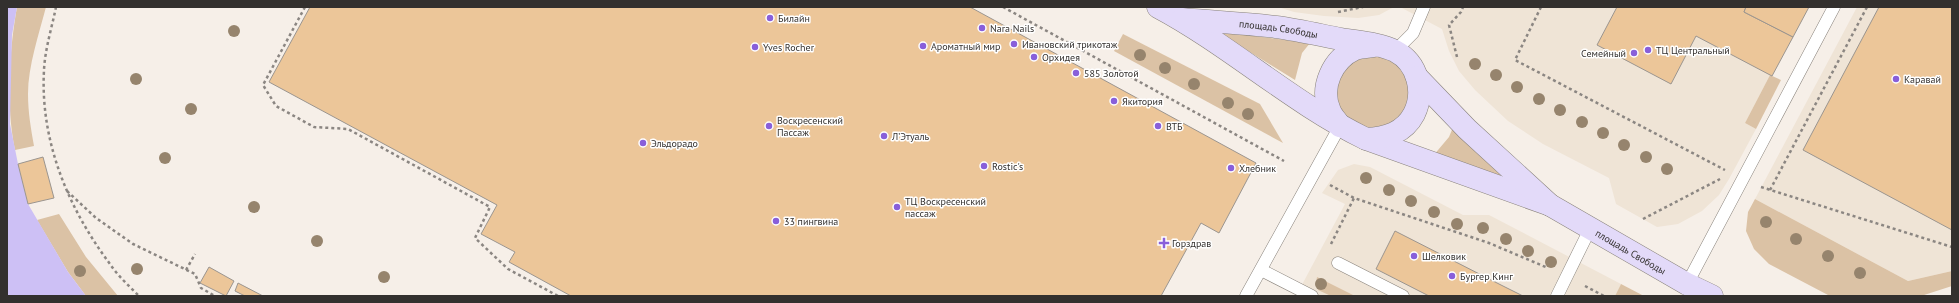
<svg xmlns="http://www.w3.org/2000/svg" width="1959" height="303" viewBox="0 0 1959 303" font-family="'PT Sans',sans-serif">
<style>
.built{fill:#efe4d6}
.green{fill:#dbc2a5}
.water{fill:#cdc0f5}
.building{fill:#ecc699;stroke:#9b958f}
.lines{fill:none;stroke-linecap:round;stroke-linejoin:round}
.service-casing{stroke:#88827b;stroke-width:13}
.secondary-casing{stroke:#88827b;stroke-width:23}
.path{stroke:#8b8682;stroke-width:2.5;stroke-dasharray:3 3;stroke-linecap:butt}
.service{stroke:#fff;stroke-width:12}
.secondary{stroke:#e3daf9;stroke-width:22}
.tree{fill:#96846d}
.poi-dot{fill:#885fda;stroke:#fff;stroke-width:1.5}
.labels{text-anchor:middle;stroke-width:3;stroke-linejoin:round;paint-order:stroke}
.poi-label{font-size:10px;fill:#33302e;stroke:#fff;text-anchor:start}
.street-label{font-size:10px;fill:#33302e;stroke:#fff}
</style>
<rect width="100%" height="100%" fill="#f6efe8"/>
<!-- built -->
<g class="built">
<polygon points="1278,7 1394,7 1379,15 1358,18 1324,16 1294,12"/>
<polygon points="1400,7 1809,7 1772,76 1770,75 1745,123 1756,129 1729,179 1719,195 1702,211 1678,224 1657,227 1616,204 1609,178 1543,144 1508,121 1475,90 1459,71 1449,51 1442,29"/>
<polygon points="1857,7 1952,7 1952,271 1908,281 1755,199"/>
<polygon points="1354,164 1370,167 1463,215 1489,215 1621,284 1615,296 1296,296 1345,204 1322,193 1338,170"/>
</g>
<!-- green -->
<g class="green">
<path d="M17,7h29c-7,27 -18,59 -18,87 0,18 3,35 6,52l-19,4c-9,-45 -6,-98 2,-143z"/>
<polygon points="1216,31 1310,43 1302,53 1295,80"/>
<polygon points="1123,34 1260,104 1283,143 1114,51"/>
<polygon points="1374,55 1386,58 1397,64 1405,73 1411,96 1401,119 1379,131 1354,126 1338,107 1336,82 1342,70 1362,57"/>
<polygon points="1770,75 1781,80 1756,129 1745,123"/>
<polygon points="1454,125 1515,185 1433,156 1449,137"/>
<polygon points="1755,199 1908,281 1952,271 1952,286 1921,296 1828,295 1769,264 1754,249 1746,231 1748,212"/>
<polygon points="59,214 86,257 118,296 86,296 68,272 37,220"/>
<polygon points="1317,277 1355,296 1331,296 1318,290 1316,284"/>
<polygon points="1621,284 1644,296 1615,296"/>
</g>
<!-- water -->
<polygon class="water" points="7,7 17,7 12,35 10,124 18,164 28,204 68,272 86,296 7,296"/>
<!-- building -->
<g class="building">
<polygon points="310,7 970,7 1256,163 1219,233 1201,223 1161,296 571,296 509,262 515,252 481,234 497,205 269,82"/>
<polygon points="1617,7 1746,7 1744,12 1793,37 1772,76 1696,36 1671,84 1597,45"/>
<polygon points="1746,7 1809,7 1793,37 1744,12"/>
<polygon points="1879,7 1952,7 1952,230 1803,150"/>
<polygon points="43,157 54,198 28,204 18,164"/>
<polygon points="1395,231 1499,284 1523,296 1429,296 1376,269"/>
<polygon points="209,267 234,281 226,296 200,283"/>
<polygon points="238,283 263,296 245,296 235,291"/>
</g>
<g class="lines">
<!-- service casing -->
<g class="service-casing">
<g id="service">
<polyline points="1395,51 1413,33 1424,7"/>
<polyline points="1338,263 1403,296"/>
<polyline points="1261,270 1312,296"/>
<polyline points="1687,284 1834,7"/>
<polyline points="1246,296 1340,126"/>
<polyline points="1557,296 1590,229"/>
</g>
</g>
<!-- secondary casing -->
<g class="secondary-casing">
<g id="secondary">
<path d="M1158,7c73,39 134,96 208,132l184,66"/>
<path id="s1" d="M1182,19c31,3 63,4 94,8 22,3 44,8 65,12 17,3 38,4 54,12 23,12 30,41 19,63 -10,19 -28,24 -48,25"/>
<path id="s2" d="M1417,77l50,52 83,76 137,79 25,12"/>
<path d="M1340,126c-3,-5 -8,-10 -10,-15 -11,-24 3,-52 25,-62 6,-2 13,-2 19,-3"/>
</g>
</g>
<!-- path -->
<g class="path">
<path d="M56,7c-4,20 -11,42 -12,63 -4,71 24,138 66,194 8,12 19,22 29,32"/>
<polyline points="305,7 263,85 276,106 314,127 348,129 490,207 475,238 508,269 558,296"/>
<polyline points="1003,7 1284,161"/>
<polyline points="1541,7 1515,60 1725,170"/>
<polyline points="1338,12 1363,7"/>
<polyline points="1457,57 1449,25 1461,12 1463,7"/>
<polyline points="1330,185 1354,198 1489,243 1548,268"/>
<polyline points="1761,187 1952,247"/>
<polyline points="1770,190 1867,7"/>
<polyline points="67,191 96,218 133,244 195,274 201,288 215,296"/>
<polyline points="1643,219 1720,179"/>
<polyline points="1331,244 1354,198"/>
<polyline points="186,270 195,254"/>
<polyline points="1585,286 1604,296"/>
</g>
<!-- service -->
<use href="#service" class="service"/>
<!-- secondary -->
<use href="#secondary" class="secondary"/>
</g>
<!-- trees -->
<g class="tree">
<circle cx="234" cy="31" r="6"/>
<circle cx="1140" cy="55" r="6"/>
<circle cx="1475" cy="64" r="6"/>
<circle cx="1165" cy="68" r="6"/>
<circle cx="1496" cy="75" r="6"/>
<circle cx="136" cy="79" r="6"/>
<circle cx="1194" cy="84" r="6"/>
<circle cx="1517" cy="87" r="6"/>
<circle cx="1539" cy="99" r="6"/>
<circle cx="1228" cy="103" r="6"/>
<circle cx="191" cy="109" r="6"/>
<circle cx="1560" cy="110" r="6"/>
<circle cx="1248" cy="114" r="6"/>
<circle cx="1582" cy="122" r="6"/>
<circle cx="1603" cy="133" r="6"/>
<circle cx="1624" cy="145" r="6"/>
<circle cx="1646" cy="157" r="6"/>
<circle cx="165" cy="158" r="6"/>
<circle cx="1667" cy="169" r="6"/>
<circle cx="1366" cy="178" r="6"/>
<circle cx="1389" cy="190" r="6"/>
<circle cx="1411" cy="201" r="6"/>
<circle cx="254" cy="207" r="6"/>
<circle cx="1434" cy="212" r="6"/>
<circle cx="1766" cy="222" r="6"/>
<circle cx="1457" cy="224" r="6"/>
<circle cx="1483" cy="228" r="6"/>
<circle cx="1506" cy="239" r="6"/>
<circle cx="1796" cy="239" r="6"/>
<circle cx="317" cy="241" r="6"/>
<circle cx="1528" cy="251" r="6"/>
<circle cx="1828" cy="256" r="6"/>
<circle cx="1551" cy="262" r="6"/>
<circle cx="137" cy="269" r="6"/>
<circle cx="80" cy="271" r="6"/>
<circle cx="1860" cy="273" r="6"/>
<circle cx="384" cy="277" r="6"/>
<circle cx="1321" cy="284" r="6"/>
</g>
<!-- markers -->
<g class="poi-dot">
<circle cx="770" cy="18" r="4"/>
<circle cx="982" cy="28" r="4"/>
<circle cx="1014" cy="44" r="4"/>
<circle cx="923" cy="46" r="4"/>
<circle cx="755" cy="47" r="4"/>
<circle cx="1648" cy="50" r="4"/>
<circle cx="1634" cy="53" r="4"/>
<circle cx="1034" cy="57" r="4"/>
<circle cx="1076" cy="73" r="4"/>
<circle cx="1896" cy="79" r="4"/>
<circle cx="1114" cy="101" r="4"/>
<circle cx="769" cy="126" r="4"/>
<circle cx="1158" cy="126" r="4"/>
<circle cx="884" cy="136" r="4"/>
<circle cx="643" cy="143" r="4"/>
<circle cx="984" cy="166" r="4"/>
<circle cx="1231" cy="168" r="4"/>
<circle cx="897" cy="207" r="4"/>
<circle cx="776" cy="221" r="4"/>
<path d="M1162 237h4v4h4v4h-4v4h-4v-4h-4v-4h4z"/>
<circle cx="1414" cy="256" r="4"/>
<circle cx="1452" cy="276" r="4"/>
</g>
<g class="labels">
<!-- poi labels -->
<g class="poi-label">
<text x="778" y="22">Билайн</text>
<text x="990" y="32">Nara Nails</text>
<text x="1022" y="48">Ивановский трикотаж</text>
<text x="931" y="50">Ароматный мир</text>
<text x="763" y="51">Yves Rocher</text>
<text x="1656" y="54">ТЦ Центральный</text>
<text x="1626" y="57" text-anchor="end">Семейный</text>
<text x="1042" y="61">Орхидея</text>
<text x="1084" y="77">585 Золотой</text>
<text x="1904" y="83">Каравай</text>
<text x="1122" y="105">Якитория</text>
<text x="777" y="124">Воскресенский<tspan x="777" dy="12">Пассаж</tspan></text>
<text x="1166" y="130">ВТБ</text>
<text x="892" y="140">Л’Этуаль</text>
<text x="651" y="147">Эльдорадо</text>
<text x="992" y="170">Rostic's</text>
<text x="1239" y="172">Хлебник</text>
<text x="905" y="205">ТЦ Воскресенский<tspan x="905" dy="12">пассаж</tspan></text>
<text x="784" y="225">33 пингвина</text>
<text x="1172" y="247">Горздрав</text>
<text x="1422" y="260">Шелковик</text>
<text x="1460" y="280">Бургер Кинг</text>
</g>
<!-- street labels -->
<g class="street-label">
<text dy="4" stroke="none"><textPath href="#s1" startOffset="97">площадь Свободы</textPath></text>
<text dy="4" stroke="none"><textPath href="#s2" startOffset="278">площадь Свободы</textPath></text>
</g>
</g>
<!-- border -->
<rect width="1959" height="303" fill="none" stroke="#33302e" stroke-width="16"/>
</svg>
